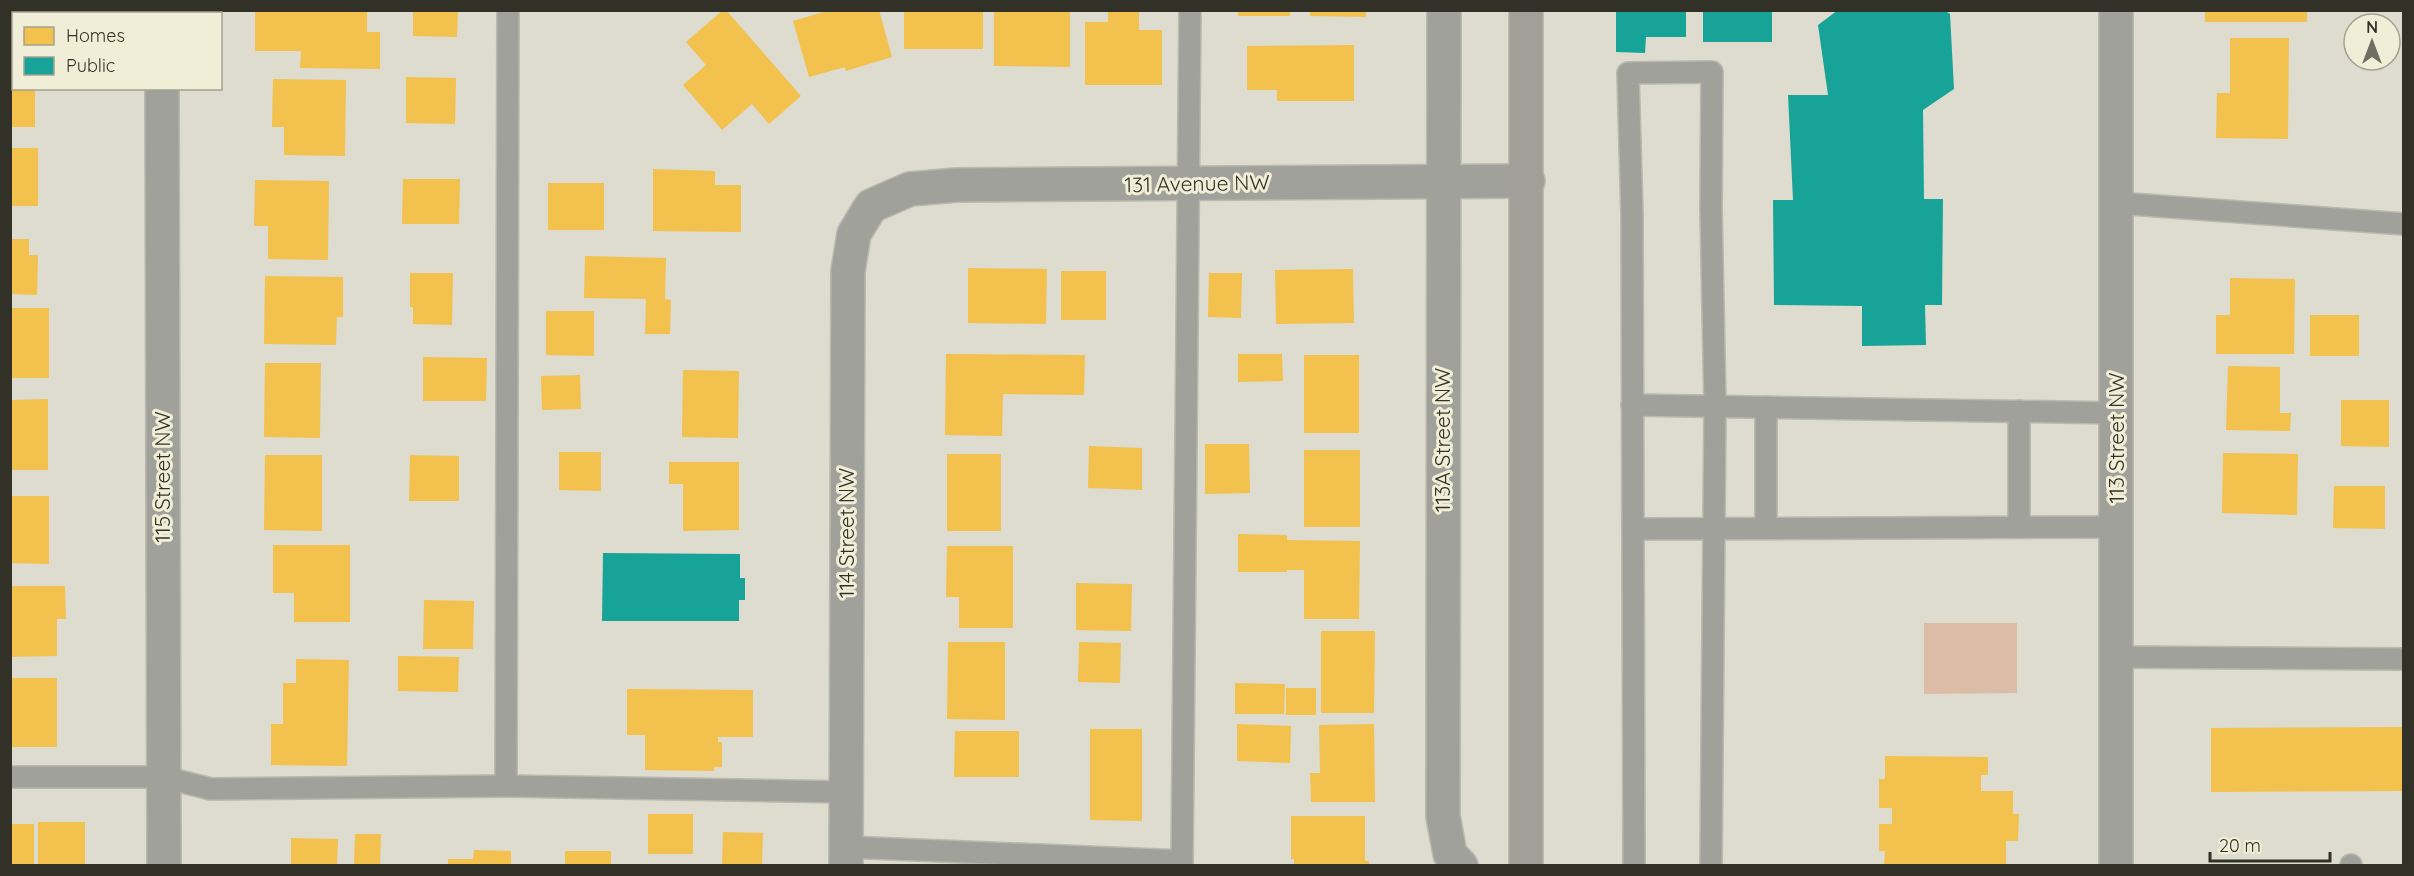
<svg xmlns="http://www.w3.org/2000/svg" width="2414" height="876" viewBox="0 0 2414 876" font-family="Quicksand,sans-serif">
<style>
.green{fill:#dcbca7}
.homes{fill:#f2c14e}
.public{fill:#17a398}
.lines{fill:none;stroke-linecap:round;stroke-linejoin:round}
.service-casing{stroke:#bab9ae;stroke-width:24}
.minor-casing{stroke:#bab9ae;stroke-width:36}
.secondary-casing{stroke:#bab9ae;stroke-width:36}
.service{stroke:#a1a19c;stroke-width:21}
.minor{stroke:#a1a19c;stroke-width:33}
.secondary{stroke:#a0a099;stroke-width:33}
.labels{text-anchor:middle;stroke-width:6;stroke-linejoin:round;paint-order:stroke}
.street-label{font-size:21px;fill:#313127;stroke:#f0eed6}
</style>
<rect width="100%" height="100%" fill="#dddccf"/>
<!-- green -->
<polygon class="green" points="1924,623 2017,623 2017,693 1924,694"/>
<!-- homes -->
<g class="homes">
<polygon points="10,10 32,10 31,14 14,14 14,58 10,58"/>
<polygon points="255,10 367,10 367,32 380,32 380,69 300,68 301,51 255,51"/>
<polygon points="413,10 458,10 457,37 413,36"/>
<polygon points="723,10 726,10 801,96 769,124 752,104 722,130 683,85 706,65 686,42"/>
<polygon points="830,10 879,10 892,57 846,71 845,67 809,77 793,21"/>
<rect x="904" y="10" width="79" height="39"/>
<polygon points="1108,10 1139,10 1139,30 1162,30 1162,85 1085,85 1085,22 1108,22"/>
<rect x="1238" y="10" width="52" height="6"/>
<polygon points="1310,10 1366,10 1366,17 1310,16"/>
<rect x="2205" y="10" width="102" height="12"/>
<polygon points="994,11 1070,12 1070,67 994,66"/>
<polygon points="2230,38 2289,38 2288,139 2216,138 2217,93 2230,93"/>
<polygon points="1354,45 1354,101 1277,101 1277,90 1247,90 1247,46"/>
<polygon points="10,74 14,74 14,88 35,88 35,127 10,127"/>
<polygon points="406,77 456,78 455,124 406,123"/>
<polygon points="273,79 346,80 345,156 284,155 284,127 272,127"/>
<rect x="10" y="148" width="28" height="58"/>
<polygon points="653,169 715,171 715,185 741,185 741,232 653,231"/>
<polygon points="403,179 460,179 459,224 402,224"/>
<polygon points="255,180 329,181 328,260 268,259 268,226 254,226"/>
<rect x="548" y="183" width="56" height="47"/>
<polygon points="10,239 29,239 29,255 38,255 37,295 10,294"/>
<polygon points="585,256 666,258 665,299 671,300 670,334 645,334 646,299 584,298"/>
<polygon points="968,268 1047,269 1046,324 968,323"/>
<polygon points="1353,269 1354,323 1276,324 1275,270"/>
<rect x="1061" y="271" width="45" height="49"/>
<polygon points="410,273 453,273 452,325 413,324 413,307 410,307"/>
<polygon points="1209,273 1242,273 1241,318 1208,317"/>
<polygon points="265,276 343,277 343,317 337,317 336,345 264,344"/>
<polygon points="2230,278 2295,279 2294,354 2216,354 2216,315 2230,315"/>
<rect x="10" y="308" width="39" height="70"/>
<polygon points="546,311 594,311 594,356 546,355"/>
<rect x="2310" y="315" width="49" height="41"/>
<polygon points="946,354 1085,355 1084,395 1003,394 1002,436 945,435"/>
<polygon points="1238,354 1282,354 1283,381 1238,382"/>
<rect x="1304" y="355" width="55" height="78"/>
<polygon points="423,357 487,358 486,401 423,401"/>
<polygon points="265,363 321,363 320,438 264,437"/>
<polygon points="2228,366 2280,367 2280,413 2291,413 2290,431 2226,430"/>
<polygon points="683,370 739,371 738,438 682,437"/>
<polygon points="580,375 581,409 542,410 541,376"/>
<polygon points="48,399 48,470 10,470 10,400"/>
<polygon points="2341,400 2389,400 2389,447 2341,446"/>
<polygon points="1205,444 1249,444 1250,493 1205,494"/>
<polygon points="1089,446 1142,448 1142,490 1088,488"/>
<rect x="1304" y="450" width="56" height="77"/>
<polygon points="559,452 601,452 601,491 559,490"/>
<polygon points="2223,453 2298,454 2297,515 2222,513"/>
<rect x="947" y="454" width="54" height="77"/>
<polygon points="265,455 322,455 322,531 264,530"/>
<polygon points="410,455 459,456 459,501 409,501"/>
<polygon points="669,462 739,462 739,530 683,531 683,484 669,484"/>
<polygon points="2334,486 2385,486 2385,529 2333,528"/>
<polygon points="10,496 49,496 49,564 10,563"/>
<polygon points="1238,534 1287,535 1287,540 1360,541 1359,619 1304,619 1304,570 1287,570 1287,572 1238,572"/>
<polygon points="273,545 350,545 350,622 294,622 294,593 273,593"/>
<polygon points="947,546 1013,546 1013,628 959,628 959,597 946,597"/>
<polygon points="1076,583 1132,584 1131,631 1076,630"/>
<polygon points="10,586 65,586 66,619 57,619 57,656 10,657"/>
<polygon points="424,600 474,601 473,649 423,649"/>
<polygon points="1321,631 1375,631 1374,713 1321,713"/>
<polygon points="948,642 1005,642 1005,720 947,719"/>
<polygon points="1079,642 1121,643 1120,683 1078,682"/>
<polygon points="398,656 459,657 458,692 398,691"/>
<polygon points="296,659 349,660 347,766 271,765 271,724 283,724 283,683 296,683"/>
<rect x="10" y="678" width="47" height="69"/>
<polygon points="1235,683 1285,684 1284,714 1235,714"/>
<rect x="1286" y="688" width="30" height="27"/>
<polygon points="627,689 753,690 753,737 718,737 718,742 722,742 722,767 714,767 714,771 645,770 645,735 627,735"/>
<polygon points="1237,724 1291,726 1290,763 1237,761"/>
<polygon points="1374,724 1375,802 1311,802 1310,773 1320,773 1319,725"/>
<polygon points="2402,727 2402,791 2211,792 2211,728"/>
<polygon points="1090,729 1142,729 1142,821 1090,820"/>
<polygon points="955,731 1019,731 1019,777 954,777"/>
<polygon points="1885,756 1988,757 1988,775 1981,775 1981,791 2013,791 2013,814 2019,814 2018,841 2006,841 2006,866 1884,866 1885,851 1879,851 1879,824 1892,824 1892,808 1879,808 1879,779 1885,779"/>
<rect x="648" y="814" width="45" height="40"/>
<polygon points="1291,816 1365,816 1365,861 1369,861 1369,866 1294,866 1294,859 1291,859"/>
<rect x="38" y="822" width="47" height="44"/>
<rect x="10" y="824" width="24" height="42"/>
<polygon points="723,832 763,833 762,866 722,866"/>
<polygon points="355,834 381,834 380,866 354,866"/>
<polygon points="291,838 338,839 337,866 291,866"/>
<polygon points="474,850 511,851 511,866 448,866 448,859 473,859"/>
<rect x="565" y="851" width="46" height="15"/>
</g>
<!-- public -->
<g class="public">
<polygon points="1616,10 1686,10 1686,37 1646,37 1645,53 1616,52"/>
<rect x="1703" y="10" width="69" height="32"/>
<polygon points="1838,10 1944,10 1950,14 1954,89 1923,110 1924,199 1943,199 1942,305 1925,305 1926,345 1862,346 1862,306 1774,305 1773,200 1793,200 1788,95 1828,95 1818,25"/>
<polygon points="603,553 740,554 740,578 745,578 745,600 739,600 739,621 602,621"/>
</g>
<g class="lines">
<!-- service casing -->
<g class="service-casing">
<g id="service">
<polyline points="2116,203 2404,224"/>
<polyline points="1632,405 2117,413"/>
<polyline points="1766,407 1766,527"/>
<polyline points="2019,411 2019,527"/>
<polyline points="1633,529 2117,527"/>
<polyline points="2117,657 2404,659"/>
<polyline points="10,777 163,777 211,789 506,786 846,792"/>
<polyline points="506,786 508,10"/>
<polyline points="846,847 1182,861"/>
<polyline points="1182,866 1190,10"/>
<polyline points="1634,866 1632,216 1628,73 1712,72 1711,209 1715,405 1711,866"/>
<polyline points="2351,866 2351,865"/>
</g>
</g>
<!-- minor casing -->
<g class="minor-casing">
<g id="minor">
<polyline points="162,10 162,14"/>
<polyline points="1444,10 1443,816 1450,854 1461,866"/>
<polyline points="2116,10 2116,866"/>
<polyline points="162,88 164,866"/>
<polyline points="846,866 848,271 854,234 871,206 910,189 957,185 1528,181"/>
</g>
</g>
<!-- secondary casing -->
<g class="secondary-casing">
<polyline id="secondary" points="1526,10 1526,866"/>
</g>
<!-- service -->
<use href="#service" class="service"/>
<!-- minor -->
<use href="#minor" class="minor"/>
<!-- secondary -->
<use href="#secondary" class="secondary"/>
</g>
<g class="labels">
<!-- street labels -->
<g class="street-label">
<text transform="translate(1197 184) rotate(-1)" y="7">131 Avenue NW</text>
<text transform="translate(2117 438) rotate(-90)" y="7">113 Street NW</text>
<text transform="translate(1443 440) rotate(-90)" y="7">113A Street NW</text>
<text transform="translate(163 477) rotate(-90)" y="7">115 Street NW</text>
<text transform="translate(847 533) rotate(-90)" y="7">114 Street NW</text>
</g>
</g>
<!-- border -->
<rect width="2414" height="876" fill="none" stroke="#313127" stroke-width="24"/>
<!-- legend -->
<rect x="12" y="12" width="210" height="78" fill="#f0eed6" stroke="#a4a290" stroke-width="1.5"/>
<rect x="24" y="27" width="30" height="18" fill="#f2c14e" stroke="#a4a290" stroke-width="1.5"/>
<text x="66" y="42" font-size="18" fill="#313127">Homes</text>
<rect x="24" y="57" width="30" height="18" fill="#17a398" stroke="#a4a290" stroke-width="1.5"/>
<text x="66" y="72" font-size="18" fill="#313127">Public</text>
<!-- north arrow -->
<g transform="translate(2372 42)"><circle r="28" fill="#f0eed6" stroke="#a4a290" stroke-width="1.5"/>
<path d="M0-4.5L10 22L0 15L-10 22Z" fill="#6d6d62"/>
<text y="-9" font-size="16" font-weight="bold" text-anchor="middle" fill="#313127">N</text>
</g>
<!-- scale -->
<path d="M2210 852v9h120v-9" fill="none" stroke="#313127" stroke-width="3"/>
<text x="2219" y="852" font-size="18" fill="#313127" stroke="#f0eed6" stroke-width="4.5" paint-order="stroke">20 m</text>
</svg>
